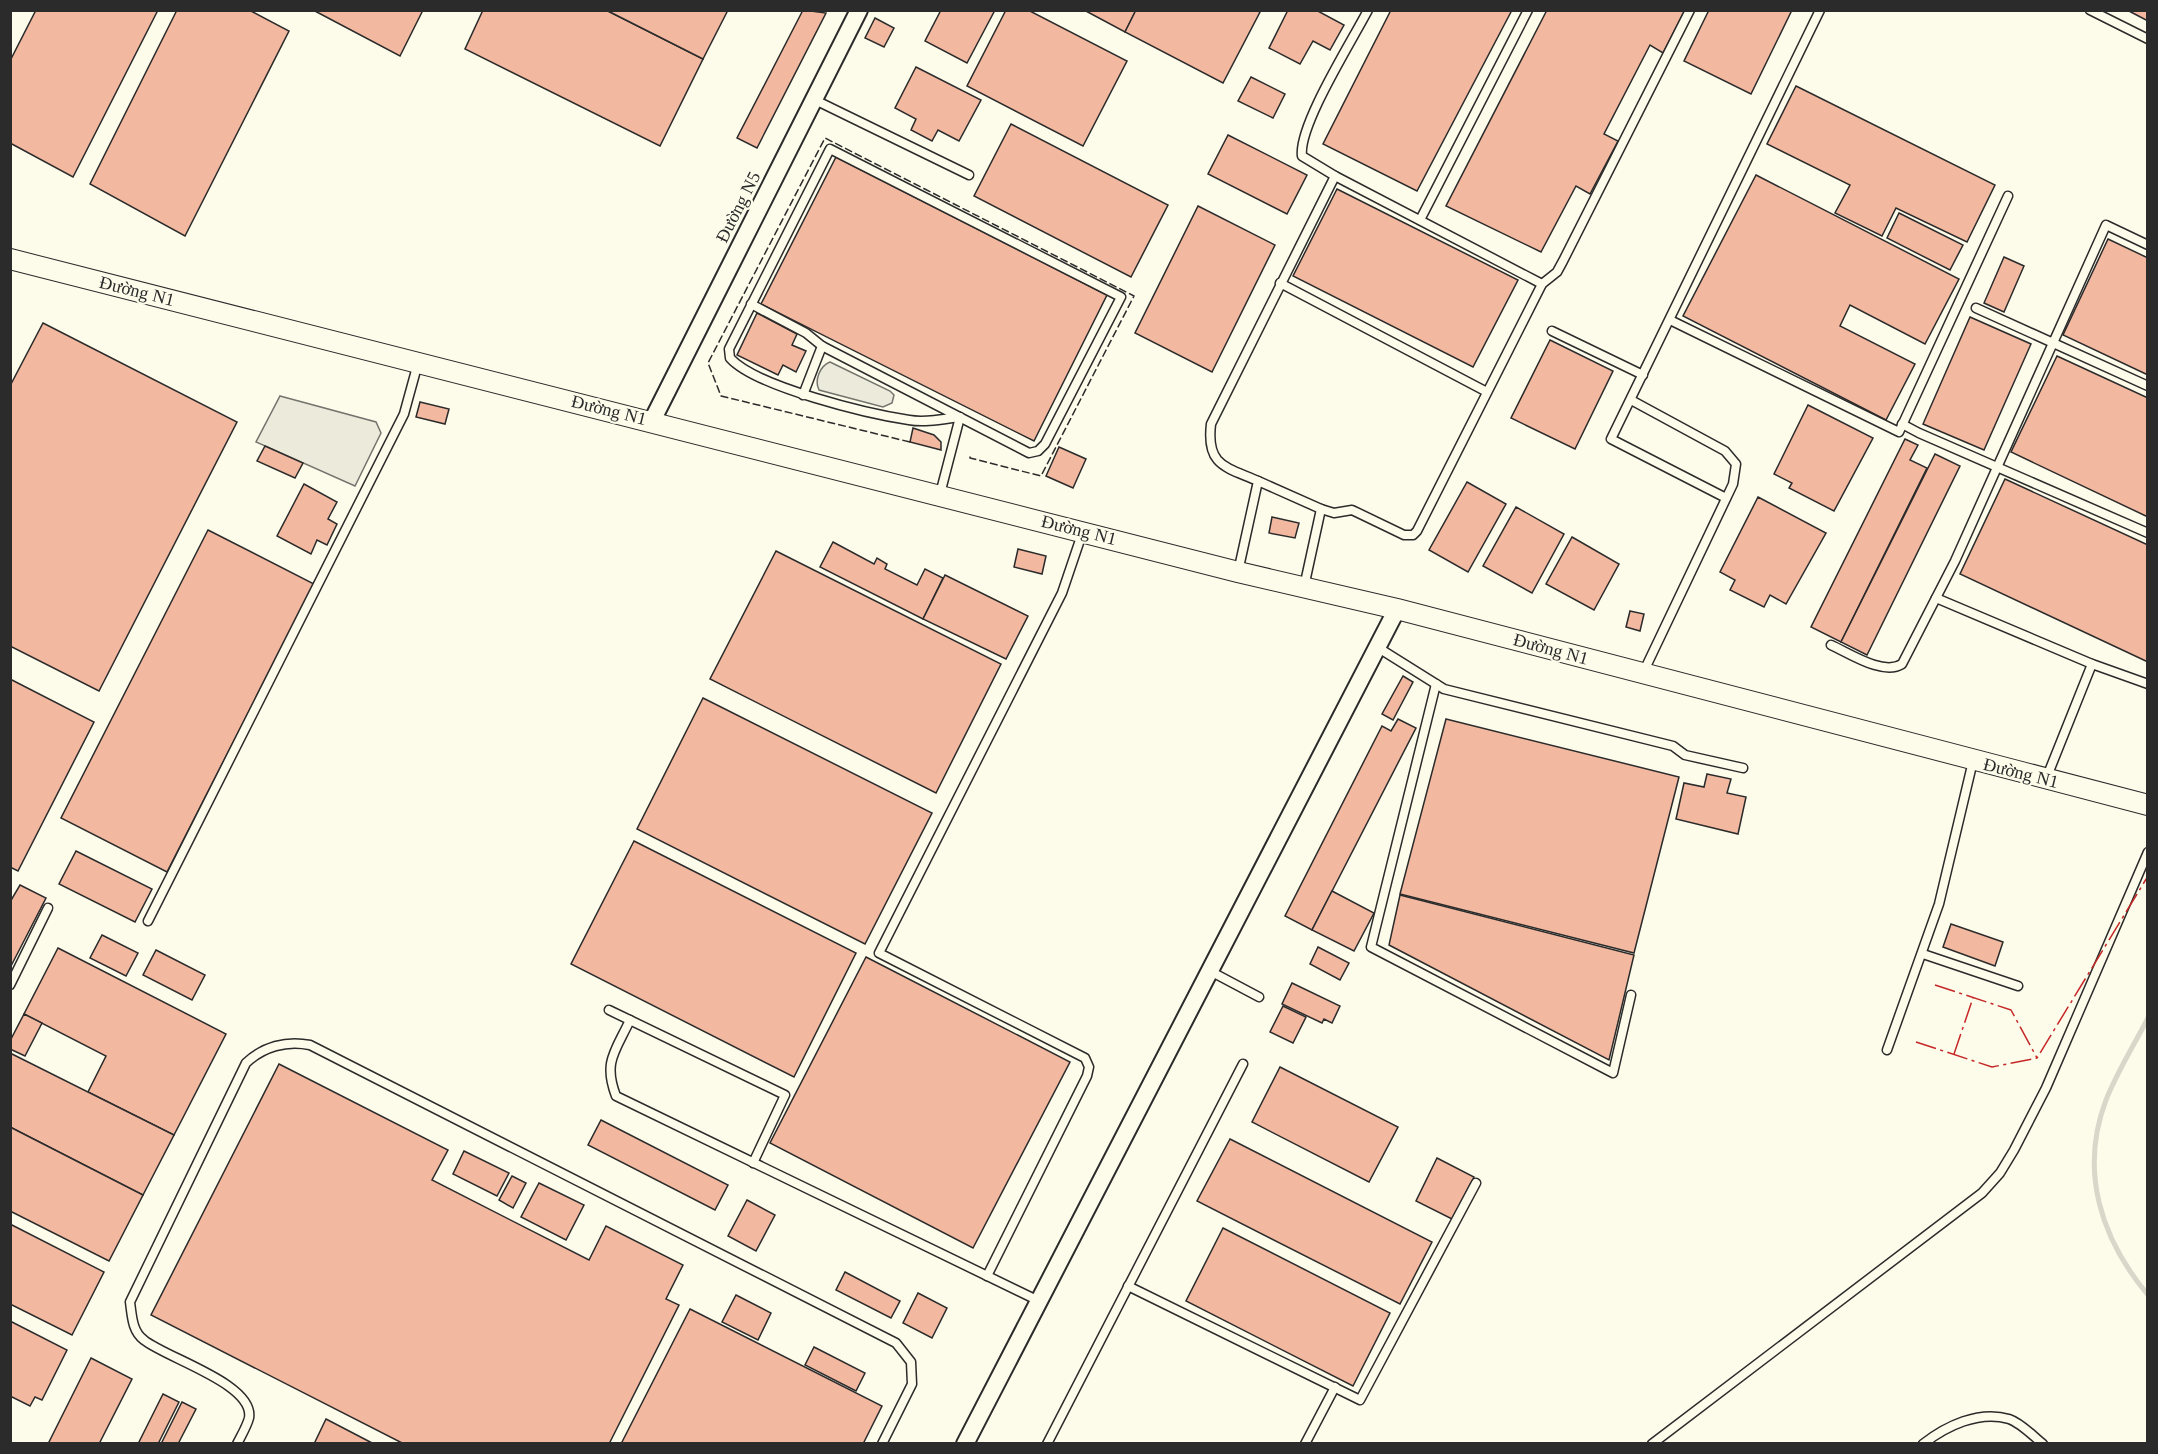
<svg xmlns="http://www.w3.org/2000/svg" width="2158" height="1454" viewBox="0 0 2158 1454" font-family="Georgia,serif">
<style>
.green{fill:#ecebdb;stroke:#74746e;stroke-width:1.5}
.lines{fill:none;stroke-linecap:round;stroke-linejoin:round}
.stream{stroke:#d8d7c9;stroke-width:5}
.building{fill:#f2b8a0;stroke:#2b2b2b;stroke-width:1.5}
.service-casing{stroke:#2b2b2b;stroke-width:11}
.minor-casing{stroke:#2b2b2b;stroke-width:20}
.tertiary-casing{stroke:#2b2b2b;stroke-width:22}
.service{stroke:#fdfbea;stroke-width:8}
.minor{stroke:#fdfbea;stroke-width:16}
.tertiary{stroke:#fdfbea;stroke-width:20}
.fence{stroke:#2b2b2b;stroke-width:1.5;stroke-dasharray:8 3;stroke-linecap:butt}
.power{stroke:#c62828;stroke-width:1.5;stroke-dasharray:21 4.5 3 4.5;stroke-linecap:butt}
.labels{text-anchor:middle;stroke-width:4.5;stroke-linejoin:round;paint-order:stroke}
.street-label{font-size:18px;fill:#2b2b2b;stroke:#fdfbea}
</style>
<rect width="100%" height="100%" fill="#fdfbea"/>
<!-- green -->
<g class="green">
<path d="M830,362l60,29 4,4 -2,8 -9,4 -64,-17c-5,-10 1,-24 11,-28z"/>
<polygon points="280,396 376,422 381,433 355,486 256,442"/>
</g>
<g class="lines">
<!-- stream -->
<path class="stream" d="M2148,1018c-14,27 -31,54 -42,82 -27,71 -5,139 42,195"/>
</g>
<!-- building -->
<g class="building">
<polygon points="36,10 158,10 73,177 10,143 10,61"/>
<polygon points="177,10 249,10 289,31 185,236 90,184"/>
<polygon points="313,10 423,10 400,56"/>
<polygon points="483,10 606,10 703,59 660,146 465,49"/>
<polygon points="606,10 728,10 703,59"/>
<polygon points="803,10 826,13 757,148 737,138"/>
<polygon points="941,10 995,10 967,63 925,41"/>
<polygon points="1006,10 1028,10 1127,61 1083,146 967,86"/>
<polygon points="1084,10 1136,10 1125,32"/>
<polygon points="1136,10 1256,10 1260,12 1223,83 1125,32"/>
<polygon points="1288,10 1316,10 1344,25 1330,50 1313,41 1300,64 1269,48"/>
<polygon points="1391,10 1512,10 1417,191 1323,144"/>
<polygon points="1547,10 1685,10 1663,53 1650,45 1604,134 1618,141 1590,194 1576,186 1541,252 1446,206"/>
<polygon points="1709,10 1792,10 1751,94 1684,61"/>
<polygon points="2127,10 2148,10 2148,21"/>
<polygon points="875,18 894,28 884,47 865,38"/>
<polygon points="916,67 981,100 959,141 938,130 932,141 911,130 916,119 895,108"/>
<polygon points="1251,77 1285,94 1273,118 1238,101"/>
<polygon points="1796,86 1995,185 1967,242 1896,208 1882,236 1835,213 1850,185 1767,144"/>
<polygon points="1011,124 1168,205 1131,277 974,196"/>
<polygon points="1228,135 1307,175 1287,214 1208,174"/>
<polygon points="836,157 1107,295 1034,441 761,304"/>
<polygon points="1756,175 1959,279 1925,344 1850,305 1840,326 1915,364 1886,420 1683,316"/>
<polygon points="1337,189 1518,280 1473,367 1293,276"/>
<polygon points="1198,206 1275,245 1212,372 1135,333"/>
<polygon points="1899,213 1963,245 1950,270 1887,238"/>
<polygon points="2108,239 2148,258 2148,375 2063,335"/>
<polygon points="2004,257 2024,266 2004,312 1984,303"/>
<polygon points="757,313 797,334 792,345 806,351 796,372 783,365 778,375 737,355"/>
<polygon points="1970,317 2031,344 1984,450 1923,424"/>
<polygon points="43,323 237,422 99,691 10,646 10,386"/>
<polygon points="1550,340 1613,371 1575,449 1511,418"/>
<polygon points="2057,356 2148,398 2148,517 2011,452"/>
<polygon points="420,402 449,409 445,424 416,417"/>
<polygon points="1808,405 1873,438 1834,511 1789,488 1792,483 1774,474"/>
<polygon points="913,428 934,435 941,442 941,450 910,442"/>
<polygon points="1905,439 1918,445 1910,460 1927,468 1841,642 1811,627"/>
<polygon points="265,446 303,463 295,478 257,461"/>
<polygon points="1059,447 1086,459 1073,488 1046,476"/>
<polygon points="1935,454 1960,466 1867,655 1841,642"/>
<polygon points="2005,479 2148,545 2148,662 1960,574"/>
<polygon points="1467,482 1506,504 1468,572 1429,550"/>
<polygon points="304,484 337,502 328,519 337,524 327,545 317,540 311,554 277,536"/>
<polygon points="1758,497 1826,533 1786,604 1770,595 1764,607 1730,590 1735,580 1720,572"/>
<polygon points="1516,507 1564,534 1532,593 1483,566"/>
<polygon points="1272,517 1299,523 1295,538 1269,533"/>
<polygon points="208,530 314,584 167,872 61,818"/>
<polygon points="1572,537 1619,564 1594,610 1546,584"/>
<polygon points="833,542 874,564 877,558 887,564 885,569 917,585 925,569 943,578 923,619 820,567"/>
<polygon points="1018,549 1046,556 1042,574 1014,567"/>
<polygon points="776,551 1001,664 936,793 710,679"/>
<polygon points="945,575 1028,616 1006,659 923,619"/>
<polygon points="1630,611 1644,614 1640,631 1626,627"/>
<polygon points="1403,676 1413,682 1393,720 1382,714"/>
<polygon points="10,679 94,722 18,871 10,867"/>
<polygon points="703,698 932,813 865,944 637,829"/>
<polygon points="1398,719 1416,728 1312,930 1285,916 1382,726 1391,731"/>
<polygon points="1446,719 1679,777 1634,953 1400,894"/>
<polygon points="1707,774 1731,779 1727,793 1746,797 1738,834 1676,819 1684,783 1704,787"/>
<polygon points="634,841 856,953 794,1077 571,964"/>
<polygon points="76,851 152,889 135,922 59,884"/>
<polygon points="20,885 46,898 10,968 10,902"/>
<polygon points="1332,891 1374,913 1354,951 1312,930"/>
<polygon points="1400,895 1634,955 1609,1060 1389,945"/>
<polygon points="1951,924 2003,942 1995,966 1943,947"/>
<polygon points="102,935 138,953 126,976 90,958"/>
<polygon points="1318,947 1349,963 1340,980 1310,964"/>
<polygon points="58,948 226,1034 174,1135 88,1092 106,1056 24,1014"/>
<polygon points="156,950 205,975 192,1000 143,975"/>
<polygon points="866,957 1070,1062 973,1248 770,1143"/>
<polygon points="1292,983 1340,1006 1332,1023 1324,1019 1322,1023 1282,1004"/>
<polygon points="1283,1006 1306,1017 1293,1043 1270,1032"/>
<polygon points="24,1014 42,1023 25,1056 10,1049 10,1041"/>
<polygon points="10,1053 174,1135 143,1195 10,1127"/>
<polygon points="279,1064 448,1150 432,1180 589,1260 606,1226 683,1265 666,1299 679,1305 609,1444 404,1444 151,1315"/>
<polygon points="1280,1067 1398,1127 1369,1182 1252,1122"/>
<polygon points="601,1120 728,1185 715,1210 588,1145"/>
<polygon points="10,1127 143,1195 109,1261 10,1211"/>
<polygon points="1230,1139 1432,1242 1400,1304 1197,1201"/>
<polygon points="464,1151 509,1173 497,1196 453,1174"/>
<polygon points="1437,1158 1474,1177 1452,1219 1416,1201"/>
<polygon points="512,1176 526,1183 513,1208 499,1200"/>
<polygon points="539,1183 584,1205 566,1240 521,1217"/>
<polygon points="747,1200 775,1215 756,1251 728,1236"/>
<polygon points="10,1224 104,1272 72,1335 10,1304"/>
<polygon points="1223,1228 1390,1313 1353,1386 1186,1301"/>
<polygon points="845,1272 900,1301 891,1318 836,1290"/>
<polygon points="918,1293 947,1308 932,1338 903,1323"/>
<polygon points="736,1295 771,1313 758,1340 722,1322"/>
<polygon points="690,1309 882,1406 863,1444 621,1444"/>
<polygon points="10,1321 67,1350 42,1400 35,1397 30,1406 10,1396"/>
<polygon points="814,1347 865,1373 856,1391 805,1365"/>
<polygon points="91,1358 132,1379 99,1444 48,1444"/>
<polygon points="163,1394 179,1402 158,1444 138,1444"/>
<polygon points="182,1402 196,1409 178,1444 161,1444"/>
<polygon points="326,1419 374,1444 314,1444"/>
</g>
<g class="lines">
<!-- service casing -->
<g class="service-casing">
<g id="service">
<polyline points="2090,10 2148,39"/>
<polyline points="815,100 969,175"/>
<polyline points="1335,176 1542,284"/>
<polyline points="1420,220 1528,10"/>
<polyline points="1280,283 1487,392"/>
<path d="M751,304l55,29 16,13 207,107 9,-2 7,-7 76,-147 -291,-148 -101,200 1,9c26,29 139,56 179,62 16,3 35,-1 51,-3"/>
<polyline points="1976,308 2148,386"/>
<polyline points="1670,320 1899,432 2008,196"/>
<polyline points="1552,331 1643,375"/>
<polyline points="803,395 822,346"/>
<polyline points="1631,400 1725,451 1736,464 1733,484 1643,673"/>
<polyline points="1902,424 1919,433 2148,533"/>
<polyline points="1258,481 1321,509 1304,587"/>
<polyline points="940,494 960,417"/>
<polyline points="1726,498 1611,439 1820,10"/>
<polyline points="1321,509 1334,513 1352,510 1404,535 1413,535 1417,531 1542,284 1557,272 1563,261 1690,10"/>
<path d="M1238,572l20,-91c-32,-14 -52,-15 -47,-57l124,-248 -33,-20c-4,-30 50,-115 66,-146"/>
<polyline points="1936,598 2092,664 2148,684"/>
<path d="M1831,645c18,8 52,31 71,19l53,-103 151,-336 42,20"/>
<polyline points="1377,647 1444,689 1673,746 1685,755 1743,768"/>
<polyline points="1436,684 1371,947 1613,1073 1631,995"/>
<polyline points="2046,779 2092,664"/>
<polyline points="148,921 404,414 418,363"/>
<polyline points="1923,954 2018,986"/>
<polyline points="1210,971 1259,997"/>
<polyline points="10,985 48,908"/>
<polyline points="609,1010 785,1095 753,1163"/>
<path d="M630,1020c-15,32 -27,42 -14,76l423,205"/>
<polyline points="1887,1050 1939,904 1973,761"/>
<polyline points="987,1276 1087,1076 1089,1067 1085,1058 879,953 1062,593 1083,531"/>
<polyline points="1128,1286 1360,1400 1476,1183"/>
<path d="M237,1444c4,-8 10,-18 12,-26 6,-34 -83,-60 -105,-78 -12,-9 -12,-24 -14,-38l116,-239c17,-16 40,-23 64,-18l586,298 15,19 1,22 -30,60"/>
<polyline points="1047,1444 1243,1064"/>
<polyline points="1305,1444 1335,1387"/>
<polyline points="1652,1444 1982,1193 2000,1173 2014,1150 2046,1088 2148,852"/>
<path d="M1923,1444c23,-18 56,-34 86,-25 12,4 24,17 34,25"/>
</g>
</g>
<!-- minor casing -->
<g class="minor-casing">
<g id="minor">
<polyline points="652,421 859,10"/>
<polyline points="965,1444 1397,609"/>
</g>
</g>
<!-- tertiary casing -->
<g class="tertiary-casing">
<polyline id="tertiary" points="10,259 1238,572 1397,609 2148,805"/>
</g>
<!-- service -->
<use href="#service" class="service"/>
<!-- minor -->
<use href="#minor" class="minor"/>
<!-- tertiary -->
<use href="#tertiary" class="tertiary"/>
<!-- fence -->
<polyline class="fence" points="910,442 721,396 708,363 825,138 1134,296 1041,476 970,458 970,455"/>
<!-- power -->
<g class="power">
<polyline points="1935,985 2011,1010 2037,1058"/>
<polyline points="1916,1042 1992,1067 2037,1058 2148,876"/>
<polyline points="1954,1054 1973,998"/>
</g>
</g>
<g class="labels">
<!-- street labels -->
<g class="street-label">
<text transform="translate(738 207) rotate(-63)" y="6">Đường N5</text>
<text transform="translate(137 291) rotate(14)" y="6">Đường N1</text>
<text transform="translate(609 410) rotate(14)" y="6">Đường N1</text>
<text transform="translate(1079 530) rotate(14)" y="6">Đường N1</text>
<text transform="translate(1551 649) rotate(15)" y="6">Đường N1</text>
<text transform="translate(2021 773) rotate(14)" y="6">Đường N1</text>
</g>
</g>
<!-- border -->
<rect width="2158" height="1454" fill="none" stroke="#2b2b2b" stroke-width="24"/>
</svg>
